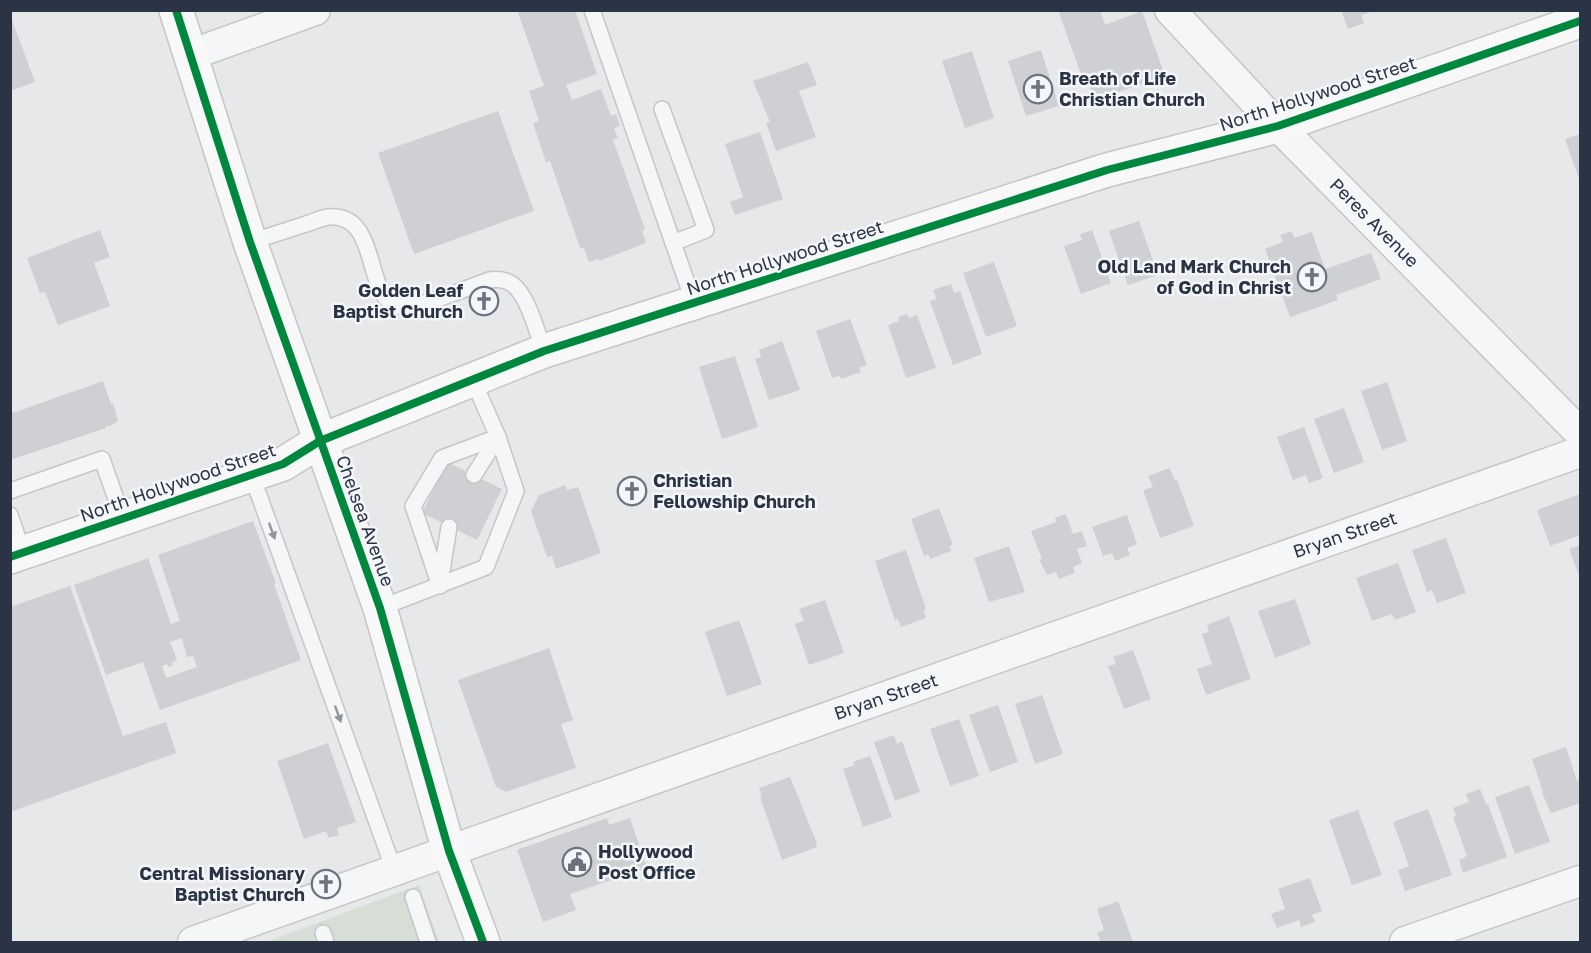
<svg xmlns="http://www.w3.org/2000/svg" width="1591" height="953" viewBox="0 0 1591 953" font-family="'Golos Text',sans-serif">
<style>
.green{fill:#d6ded6}
.building{fill:#ced0d3;fill-rule:evenodd}
.lines{fill:none;stroke-linecap:round;stroke-linejoin:round}
.lane-casing{stroke:#c4c6c8;stroke-width:18}
.street-casing{stroke:#c4c6c8;stroke-width:33}
.secondary-casing{stroke:#c4c6c8;stroke-width:36}
.lane{stroke:#f5f6f7;stroke-width:15}
.street{stroke:#f5f6f7;stroke-width:30}
.secondary{stroke:#f8f8f8;stroke-width:33}
.cycleway-casing{stroke:#f4f6f9;stroke-width:11}
.cycleway{stroke:#00873e;stroke-width:8}
.oneway{fill:#90959e}
.labels{text-anchor:middle;stroke-width:5;stroke-linejoin:round;paint-order:stroke}
.poi-label{font-size:18px;font-weight:bold;fill:#2b3445;stroke:#f4f6f9;text-anchor:start}
.street-label{font-size:18px;fill:#2b3445;stroke:#f4f6f9}
</style>
<rect width="100%" height="100%" fill="#e6e8ea"/>
<!-- green -->
<polygon class="green" points="419,885 439,942 266,942"/>
<!-- building -->
<g class="building">
<polygon points="517,10 575,10 597,74 566,85 572,100 601,89 611,116 616,114 620,126 614,128 618,138 613,140 645,229 642,231 646,243 599,261 599,259 589,262 584,248 580,248 550,161 546,162 533,123 539,121 529,91 544,86"/>
<polygon points="1058,10 1100,10 1105,25 1142,11 1165,76 1095,100 1086,76 1082,77"/>
<polygon points="1341,10 1374,10 1374,11 1361,15 1364,23 1348,29"/>
<polygon points="10,15 35,82 10,91"/>
<polygon points="1041,50 1059,106 1026,116 1008,61"/>
<polygon points="972,51 994,118 965,128 942,61"/>
<polygon points="808,62 817,85 799,91 816,137 776,151 766,123 770,122 753,81"/>
<polygon points="498,111 534,211 414,254 378,153"/>
<polygon points="760,132 783,199 735,215 730,202 743,197 725,144"/>
<polygon points="1580,134 1580,182 1565,139"/>
<polygon points="1139,221 1158,275 1128,285 1109,231"/>
<polygon points="100,230 110,257 94,263 110,306 58,325 45,292 40,293 27,258"/>
<polygon points="1092,230 1111,283 1081,294 1064,246 1082,240 1080,234"/>
<polygon points="1292,231 1294,238 1312,232 1325,269 1371,253 1381,279 1336,295 1338,300 1290,317 1265,249 1283,242 1280,235"/>
<polygon points="994,262 1017,326 986,337 963,273"/>
<polygon points="951,284 954,293 960,291 982,354 953,365 930,301 936,299 933,290"/>
<polygon points="907,314 909,318 917,315 936,368 906,378 888,325 899,321 898,317"/>
<polygon points="850,319 867,365 859,368 861,372 841,379 840,376 832,378 816,331"/>
<polygon points="782,341 800,390 769,400 755,359 761,357 759,350"/>
<polygon points="735,356 758,427 722,439 699,367"/>
<polygon points="103,381 111,404 113,403 118,421 110,426 105,426 106,428 10,460 10,414"/>
<polygon points="1387,382 1407,441 1382,450 1361,391"/>
<polygon points="1344,408 1364,462 1334,473 1314,419"/>
<polygon points="1304,427 1323,478 1309,483 1306,475 1293,480 1277,437"/>
<polygon points="447,462 502,489 477,540 422,513"/>
<polygon points="1170,468 1175,481 1177,480 1194,526 1160,538 1143,490 1153,487 1148,476"/>
<polygon points="565,485 567,490 578,487 601,553 556,569 552,556 547,557 531,511 539,495"/>
<polygon points="1580,494 1580,535 1550,546 1537,510"/>
<polygon points="939,508 953,545 949,546 951,551 930,559 928,554 924,556 911,519"/>
<polygon points="1066,514 1073,534 1082,531 1087,546 1077,549 1082,563 1073,567 1075,573 1059,579 1056,572 1047,575 1039,559 1042,559 1031,531 1056,522 1055,518"/>
<polygon points="1127,515 1137,544 1127,548 1130,555 1115,561 1112,553 1103,556 1092,527"/>
<path d="M253,521l23,62 -2,1 27,76 -141,50 -17,-48 -37,13 -32,-90 74,-27 23,66 9,-3 -22,-66zM182,638l5,19 6,-1 4,11 -31,11 -4,-12 5,-2 2,3 4,-2 -1,-3 5,-2 -7,-18z"/>
<polygon points="1446,538 1466,593 1437,603 1432,590 1427,592 1412,550"/>
<polygon points="1580,545 1580,578 1569,549"/>
<polygon points="1009,546 1025,592 989,602 974,558"/>
<polygon points="906,550 926,609 924,610 926,618 901,627 898,619 895,620 875,561"/>
<polygon points="1398,563 1416,612 1395,620 1392,614 1372,621 1356,578"/>
<polygon points="70,586 123,736 166,722 176,753 10,812 10,607"/>
<polygon points="1295,599 1311,644 1275,658 1258,611"/>
<polygon points="825,600 844,653 809,665 795,624 804,621 799,609"/>
<polygon points="1229,616 1251,679 1206,695 1197,669 1212,664 1202,634 1209,632 1207,625"/>
<polygon points="739,620 762,684 727,696 705,632"/>
<polygon points="549,648 573,720 561,724 576,768 506,792 496,787 458,680"/>
<polygon points="1133,650 1151,699 1124,709 1108,666 1116,664 1113,657"/>
<polygon points="1042,695 1063,754 1035,764 1015,704"/>
<polygon points="998,705 1018,762 990,772 969,715"/>
<polygon points="959,719 979,776 950,786 930,729"/>
<polygon points="894,735 897,744 902,741 920,792 895,801 874,742"/>
<polygon points="328,743 356,822 337,828 339,835 329,838 326,831 304,839 277,761"/>
<polygon points="1566,747 1577,781 1579,780 1580,785 1580,803 1551,813 1542,793 1543,792 1532,759"/>
<polygon points="870,756 892,817 863,827 843,769 855,765 853,762"/>
<polygon points="790,777 816,841 817,847 782,860 760,797 762,796 759,788"/>
<polygon points="1529,785 1550,842 1515,854 1495,797"/>
<polygon points="1480,789 1486,804 1488,804 1507,857 1463,873 1459,860 1467,856 1453,817 1456,816 1453,808 1469,802 1466,794"/>
<polygon points="1428,809 1452,875 1405,891 1398,870 1409,866 1393,822"/>
<polygon points="1358,810 1382,875 1352,885 1329,820"/>
<polygon points="607,818 609,825 630,818 647,868 570,894 576,910 543,922 517,850"/>
<polygon points="1310,878 1322,911 1312,915 1315,922 1301,927 1299,920 1277,928 1271,914 1285,909 1278,889"/>
<polygon points="1118,901 1133,942 1101,942 1097,933 1104,930 1097,909"/>
</g>
<g class="lines">
<!-- lane casing -->
<g class="lane-casing">
<g id="lane">
<polyline points="592,10 694,303"/>
<polyline points="662,109 706,230 673,243"/>
<path d="M250,242c19,-6 38,-12 56,-18 7,-2 15,-6 22,-7 53,-5 35,81 70,89 19,4 71,-19 91,-26 8,-1 16,-1 23,4 16,11 25,49 32,67"/>
<polyline points="474,475 498,437"/>
<polyline points="252,476 394,870"/>
<polyline points="10,491 102,459 123,519"/>
<polyline points="10,515 23,553"/>
<polyline points="440,583 449,527"/>
<polyline points="440,586 413,506 442,458 498,437"/>
<polyline points="380,608 486,567 516,491 498,437 473,380"/>
<polyline points="413,897 428,942"/>
<polyline points="323,933 326,942"/>
</g>
</g>
<!-- street casing -->
<g class="street-casing">
<g id="street">
<polyline points="1170,10 1278,126 1580,433"/>
<polyline points="190,55 315,10"/>
<polyline points="193,942 449,851 1580,452"/>
<polyline points="1405,942 1580,881"/>
</g>
</g>
<!-- secondary casing -->
<g class="secondary-casing">
<g id="secondary">
<polyline points="176,10 250,242 380,608 449,851 483,942"/>
<polyline points="10,557 283,464 320,441 544,351 1107,170 1278,126 1580,21"/>
</g>
</g>
<!-- lane -->
<use href="#lane" class="lane"/>
<!-- street -->
<use href="#street" class="street"/>
<!-- secondary -->
<use href="#secondary" class="secondary"/>
<!-- cycleway casing -->
<g class="cycleway-casing">
<g id="cycleway">
<polyline points="176,10 250,242 380,608 449,851 483,942"/>
<polyline points="10,557 283,464 320,441 544,351 1107,170 1278,126 1580,21"/>
</g>
</g>
<!-- cycleway -->
<use href="#cycleway" class="cycleway"/>
</g>
<!-- one-way arrows -->
<defs><path id="oneway-solid" d="M-6-.8H1V-3.2L6.5 0L1 3.2V.8H-6Z" transform="scale(1.5)"/></defs>
<g class="oneway">
<use href="#oneway-solid" transform="translate(272 531) rotate(70)"/>
<use href="#oneway-solid" transform="translate(338 714) rotate(70)"/>
</g>
<!-- icons -->
<defs>
<g id="church-ring" transform="scale(1.5)"><circle r="9.5" fill="#f4f6f9" stroke="#6c737f" stroke-width="1.5"/><path d="M-1.2-6h2.4v3.5h3.3v2.4h-3.3V6h-2.4V-.1h-3.3v-2.4h3.3Z" fill="#6c737f"/></g>
<g id="civic-ring" transform="scale(1.5)"><circle r="9.5" fill="#f4f6f9" stroke="#6c737f" stroke-width="1.5"/><path d="M-.6-6.5H3V-4.5H.6V-3L4-1V1h2V6H-6V1h2V-1L-.6-3ZM-1.2 2.5V6h2.4V2.5Z" fill="#6c737f"/></g>
</defs>
<g fill-rule="evenodd">
<use href="#church-ring" x="1038" y="89"/>
<use href="#church-ring" x="1312" y="277"/>
<use href="#church-ring" x="484" y="301"/>
<use href="#church-ring" x="632" y="491"/>
<use href="#civic-ring" x="577" y="862"/>
<use href="#church-ring" x="326" y="884"/>
</g>
<g class="labels">
<!-- poi labels -->
<g class="poi-label">
<text x="1059" y="85">Breath of Life<tspan x="1059" dy="21">Christian Church</tspan></text>
<text x="1291" y="273" text-anchor="end">Old Land Mark Church<tspan x="1291" dy="21">of God in Christ</tspan></text>
<text x="463" y="297" text-anchor="end">Golden Leaf<tspan x="463" dy="21">Baptist Church</tspan></text>
<text x="653" y="487">Christian<tspan x="653" dy="21">Fellowship Church</tspan></text>
<text x="598" y="858">Hollywood<tspan x="598" dy="21">Post Office</tspan></text>
<text x="305" y="880" text-anchor="end">Central Missionary<tspan x="305" dy="21">Baptist Church</tspan></text>
</g>
<!-- street labels -->
<g class="street-label">
<text transform="translate(1318 94) rotate(-18)" y="6">North Hollywood Street</text>
<text transform="translate(1374 223) rotate(45)" y="6">Peres Avenue</text>
<text transform="translate(785 258) rotate(-18)" y="6">North Hollywood Street</text>
<text transform="translate(178 483) rotate(-19)" y="6">North Hollywood Street</text>
<text transform="translate(365 521) rotate(70)" y="6">Chelsea Avenue</text>
<text transform="translate(1345 535) rotate(-19)" y="6">Bryan Street</text>
<text transform="translate(886 697) rotate(-19)" y="6">Bryan Street</text>
</g>
</g>
<!-- border -->
<rect width="1591" height="953" fill="none" stroke="#2b3445" stroke-width="24"/>
</svg>
